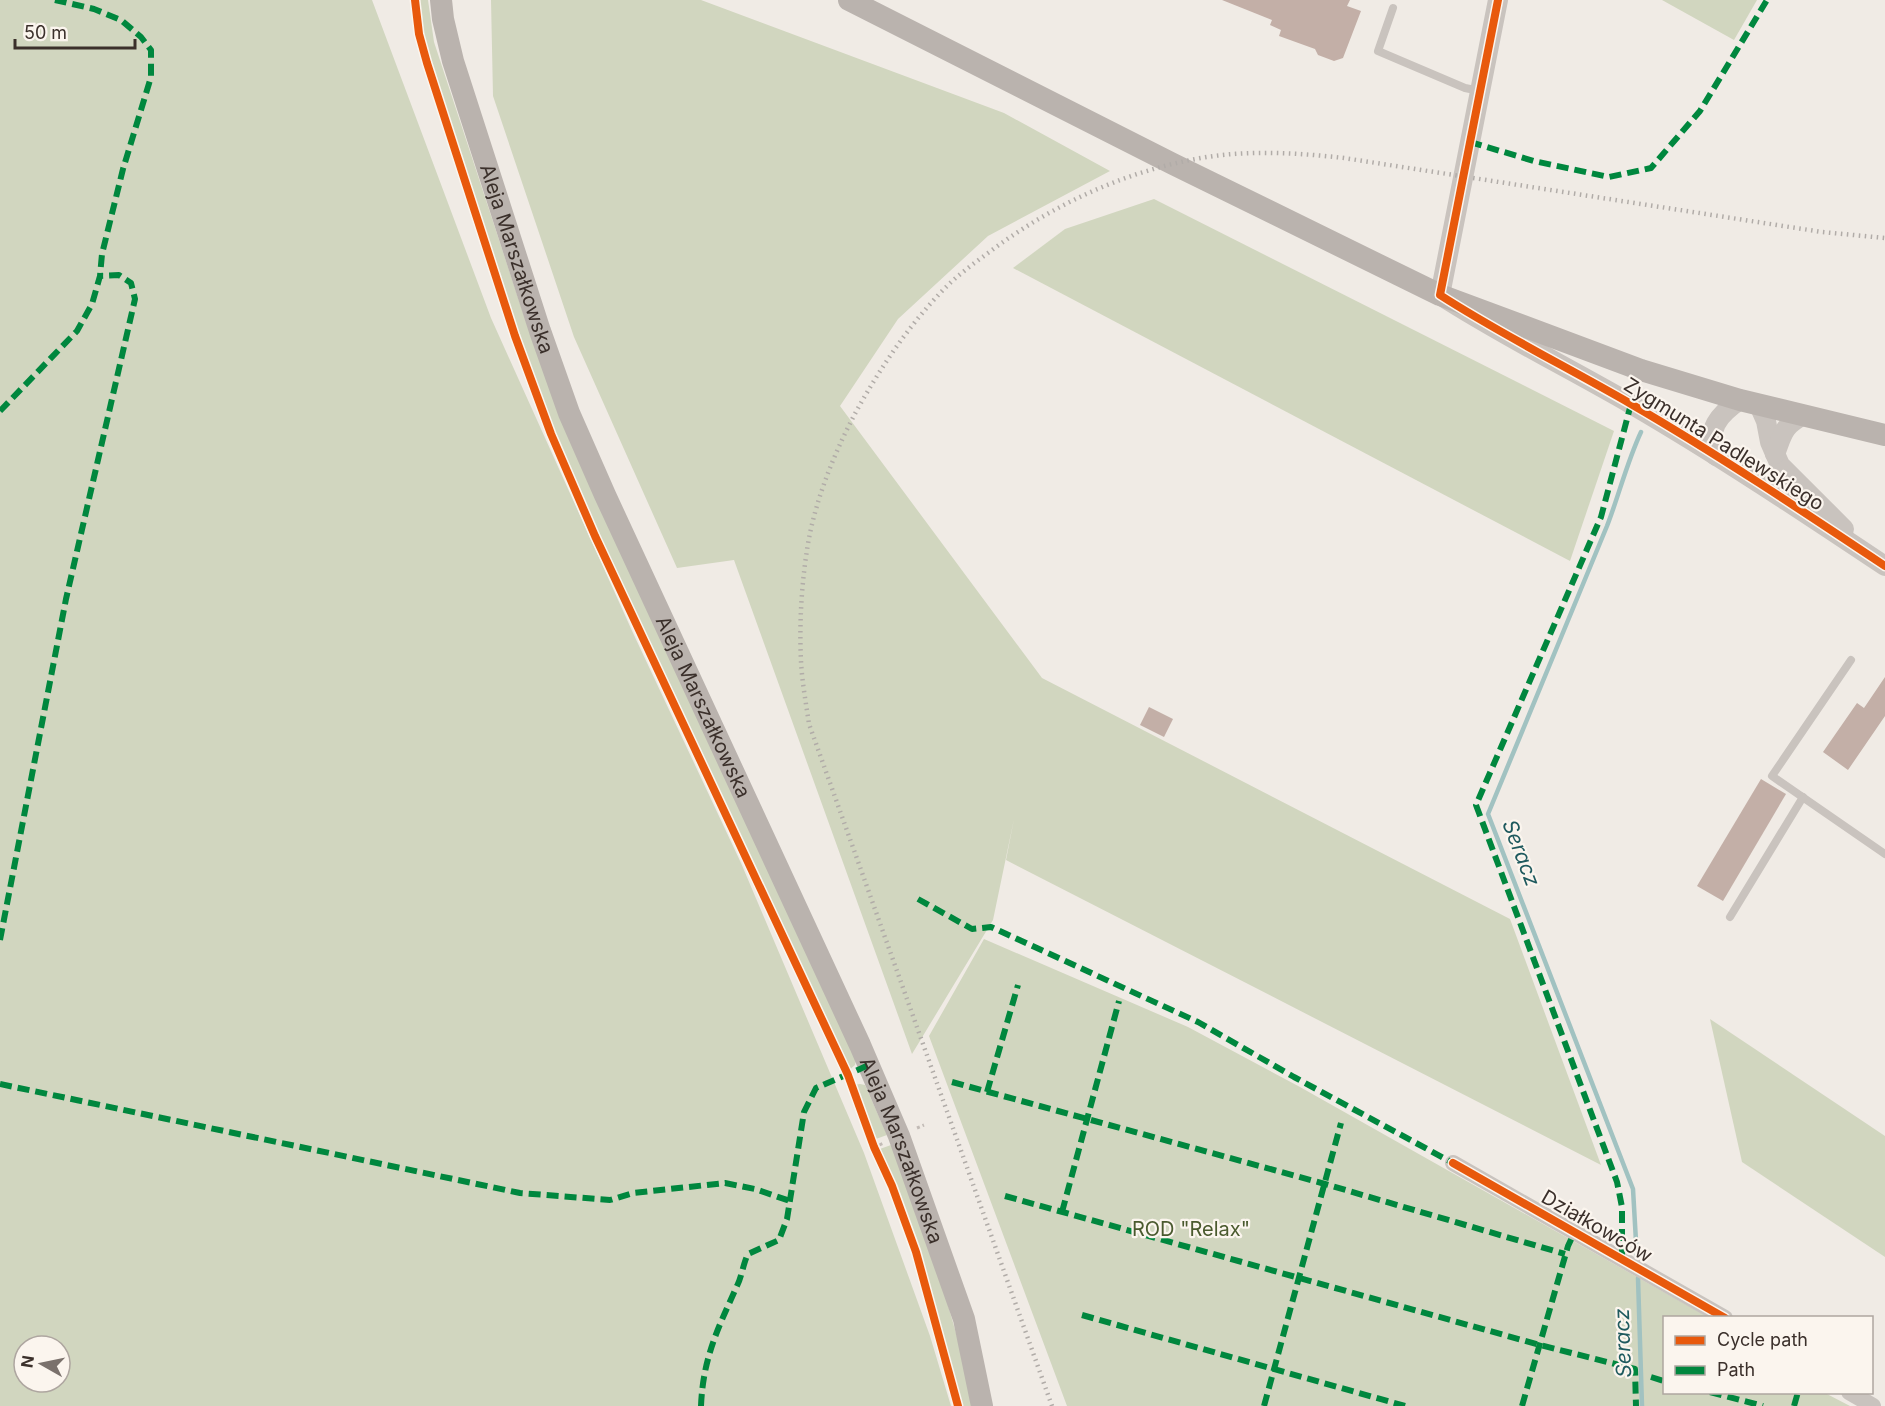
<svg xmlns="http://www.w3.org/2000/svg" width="1885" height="1406" viewBox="0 0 1885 1406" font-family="Inter,sans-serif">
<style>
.green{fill:#d1d6bf;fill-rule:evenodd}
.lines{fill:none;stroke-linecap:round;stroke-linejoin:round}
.stream{stroke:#a1c2c1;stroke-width:4.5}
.building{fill:#c3afa7}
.path{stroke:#c2bbb6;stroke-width:3;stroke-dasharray:3 3;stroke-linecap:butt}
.service{stroke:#c9c3be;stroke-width:8}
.minor{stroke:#c9c3be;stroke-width:16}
.tertiary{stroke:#c9c3be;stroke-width:20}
.secondary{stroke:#bab3ae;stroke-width:22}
.rail{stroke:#b1aca8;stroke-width:4.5;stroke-dasharray:1.5 4.5;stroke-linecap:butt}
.quiet{stroke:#00873e;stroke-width:6;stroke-dasharray:12 6;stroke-linecap:butt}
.cycleway-casing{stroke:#fbf5ee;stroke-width:11}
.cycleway{stroke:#e8590c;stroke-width:8}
.labels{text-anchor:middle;stroke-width:4.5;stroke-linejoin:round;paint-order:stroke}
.street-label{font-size:20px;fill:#3b302b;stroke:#fbf5ee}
.park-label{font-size:20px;fill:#4a5a2e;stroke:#fbf5ee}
.water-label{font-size:21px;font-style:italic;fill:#1f5a5e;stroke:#fbf5ee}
</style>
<rect width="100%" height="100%" fill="#f0ebe5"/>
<!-- green -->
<g class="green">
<path d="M0,0h372l119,318 142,315 108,230 123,290 66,183 21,70h-951zM24,1346h36v36h-36z"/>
<path d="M417,0h11l6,42 92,280 330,738 -1,5 -7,6 -268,-575c-47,-112 -84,-227 -121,-343 -16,-50 -38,-100 -42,-153z"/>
<polygon points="491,0 701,0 1004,113 1110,171 988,236 898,319 840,406 1042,678 1510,919 1601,1165 1006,860 1014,819 993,920 912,1054 734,560 677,568 574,337 493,96"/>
<polygon points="1662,0 1757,0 1734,40"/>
<polygon points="1154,199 1614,431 1570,561 1013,268 1065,229"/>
<polygon points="984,939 1188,1027 1300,1087 1708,1317 1664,1318 1664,1392 1825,1393 1850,1406 1067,1406 929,1036"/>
<polygon points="1710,1019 1885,1136 1885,1257 1742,1162"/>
<polygon points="860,1084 865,1085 887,1135 873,1140 854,1085"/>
<path d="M891,1145l46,122 21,73 16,66h-14c-19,-87 -44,-175 -83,-256z"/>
</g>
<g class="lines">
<!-- stream -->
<g class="stream">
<path d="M1637,1259l-4,-70 -145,-375c40,-96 80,-192 119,-288 12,-31 20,-64 34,-94"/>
<polyline points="1638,1278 1642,1406"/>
</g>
</g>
<!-- building -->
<g class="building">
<polygon points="1222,0 1350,0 1347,6 1361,11 1343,58 1334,61 1318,55 1315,49 1279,36 1281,30 1270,25 1272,20"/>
<polygon points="1885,677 1885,716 1848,770 1823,752 1857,703 1864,708"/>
<polygon points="1149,707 1173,719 1164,737 1140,725"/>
<polygon points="1761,779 1786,794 1723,901 1697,886"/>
</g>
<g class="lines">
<!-- path -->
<g class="path">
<polyline points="917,1128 924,1125"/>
<polyline points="874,1147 884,1143"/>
</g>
<!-- service -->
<g class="service">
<polyline points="1393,8 1378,51 1465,88 1480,91"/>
<polyline points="1851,660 1772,776 1885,854"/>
<polyline points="1730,917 1803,797"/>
</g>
<!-- minor -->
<g class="minor">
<polyline points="1453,1163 1725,1318"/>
<polyline points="1849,1392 1873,1406"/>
</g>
<!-- tertiary -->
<g class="tertiary">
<path d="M1498,0l-58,295c62,40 127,72 191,109 86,50 170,106 254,162"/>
<polyline points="1759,405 1766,421 1770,442 1780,465 1844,529"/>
<path d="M1775,454c8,-21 8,-28 29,-39"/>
<path d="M1716,456c-11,-26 3,-42 24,-56"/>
</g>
<!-- secondary -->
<g class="secondary">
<path id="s1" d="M441,0l2,19 10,42 87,270 29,82 36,82 255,550 39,91 65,183 18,87"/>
<polyline points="849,0 1173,164 1440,295 1641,370 1740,400 1885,435"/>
</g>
<!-- rail -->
<path class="rail" d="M1052,1406l-243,-682c-3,-21 -7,-42 -8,-63 -2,-41 1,-84 8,-123 9,-45 27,-89 48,-128 25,-45 53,-86 88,-122 13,-13 28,-24 43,-35 65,-49 139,-83 219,-96 45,-7 92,-4 137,1l478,74 63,6"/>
<!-- quiet -->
<g class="quiet">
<polyline points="1470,142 1534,161 1609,177 1651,168 1700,111 1767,0"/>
<polyline points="0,411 77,331 92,304 100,276 102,254 123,169 151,77 151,50 141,37 121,20 94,9 55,0"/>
<polyline points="918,899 972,929 991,927 1198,1022 1294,1077 1453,1163"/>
<polyline points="0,940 66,599 135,299 131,283 119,275 100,276"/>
<polyline points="952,1082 1325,1184 1565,1254"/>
<polyline points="0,1084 520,1193 610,1200 633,1193 725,1183 755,1189 790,1201"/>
<polyline points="987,1092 1018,985"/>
<polyline points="1005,1196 1540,1345 1635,1369 1636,1406"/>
<polyline points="1062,1212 1119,1001"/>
<polyline points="1622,1259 1622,1207 1617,1182 1476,805 1601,517 1631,404"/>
<polyline points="1082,1315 1405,1406"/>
<polyline points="1651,1377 1664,1381"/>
<polyline points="1710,1392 1763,1406"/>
<path d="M701,1406c2,-48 17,-78 36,-120 5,-10 6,-22 11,-32l31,-14 8,-21 17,-107 12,-24 53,-23"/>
<polyline points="1264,1406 1341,1123"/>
<polyline points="1522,1406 1568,1246 1575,1231"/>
<polyline points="1794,1406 1798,1392"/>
</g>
<!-- cycleway casing -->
<g class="cycleway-casing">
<g id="cycleway">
<polyline points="415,0 419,34 427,63 515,336 551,434 595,536 848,1075 874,1147 892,1186 916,1252 958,1406"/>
<path d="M1498,0l-58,295c62,40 127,72 191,109 86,50 170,106 254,162"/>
<polyline points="1453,1163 1725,1318"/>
</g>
</g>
<!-- cycleway -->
<use href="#cycleway" class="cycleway"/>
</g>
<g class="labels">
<!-- street labels -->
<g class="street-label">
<text dy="7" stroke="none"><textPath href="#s1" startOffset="270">Aleja Marszałkowska</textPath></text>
<text transform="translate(1724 444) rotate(32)" y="7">Zygmunta Padlewskiego</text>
<text dy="7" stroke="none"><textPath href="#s1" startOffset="756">Aleja Marszałkowska</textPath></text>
<text dy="7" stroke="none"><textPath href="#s1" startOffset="1242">Aleja Marszałkowska</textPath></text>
<text transform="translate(1597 1226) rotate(30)" y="7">Działkowców</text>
</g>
<!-- park labels -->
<g class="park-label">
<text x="1191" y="1236">ROD "Relax"</text>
</g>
<!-- water labels -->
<g class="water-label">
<text transform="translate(1521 853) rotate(69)" y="7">Seracz</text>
<text transform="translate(1623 1343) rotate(-92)" y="7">Seracz</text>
</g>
</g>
<!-- legend -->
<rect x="1663" y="1316" width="210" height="78" fill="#fbf5ee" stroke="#aea6a0" stroke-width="1.5"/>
<rect x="1675" y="1336" width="30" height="9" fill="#e8590c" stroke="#aea6a0" stroke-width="1.5"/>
<text x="1717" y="1346" font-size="18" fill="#3b302b">Cycle path</text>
<rect x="1675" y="1366" width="30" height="9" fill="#00873e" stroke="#aea6a0" stroke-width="1.5"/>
<text x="1717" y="1376" font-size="18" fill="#3b302b">Path</text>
<!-- north arrow -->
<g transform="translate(42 1364) rotate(279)"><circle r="28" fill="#fbf5ee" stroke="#aea6a0" stroke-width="1.5"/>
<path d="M0-4.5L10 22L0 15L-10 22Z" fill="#7a716c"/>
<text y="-9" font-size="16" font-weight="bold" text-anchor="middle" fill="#3b302b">N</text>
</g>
<!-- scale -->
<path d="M15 39v9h120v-9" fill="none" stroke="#3b302b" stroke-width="3"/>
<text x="24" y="39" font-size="18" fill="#3b302b" stroke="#fbf5ee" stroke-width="4.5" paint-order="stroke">50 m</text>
</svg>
